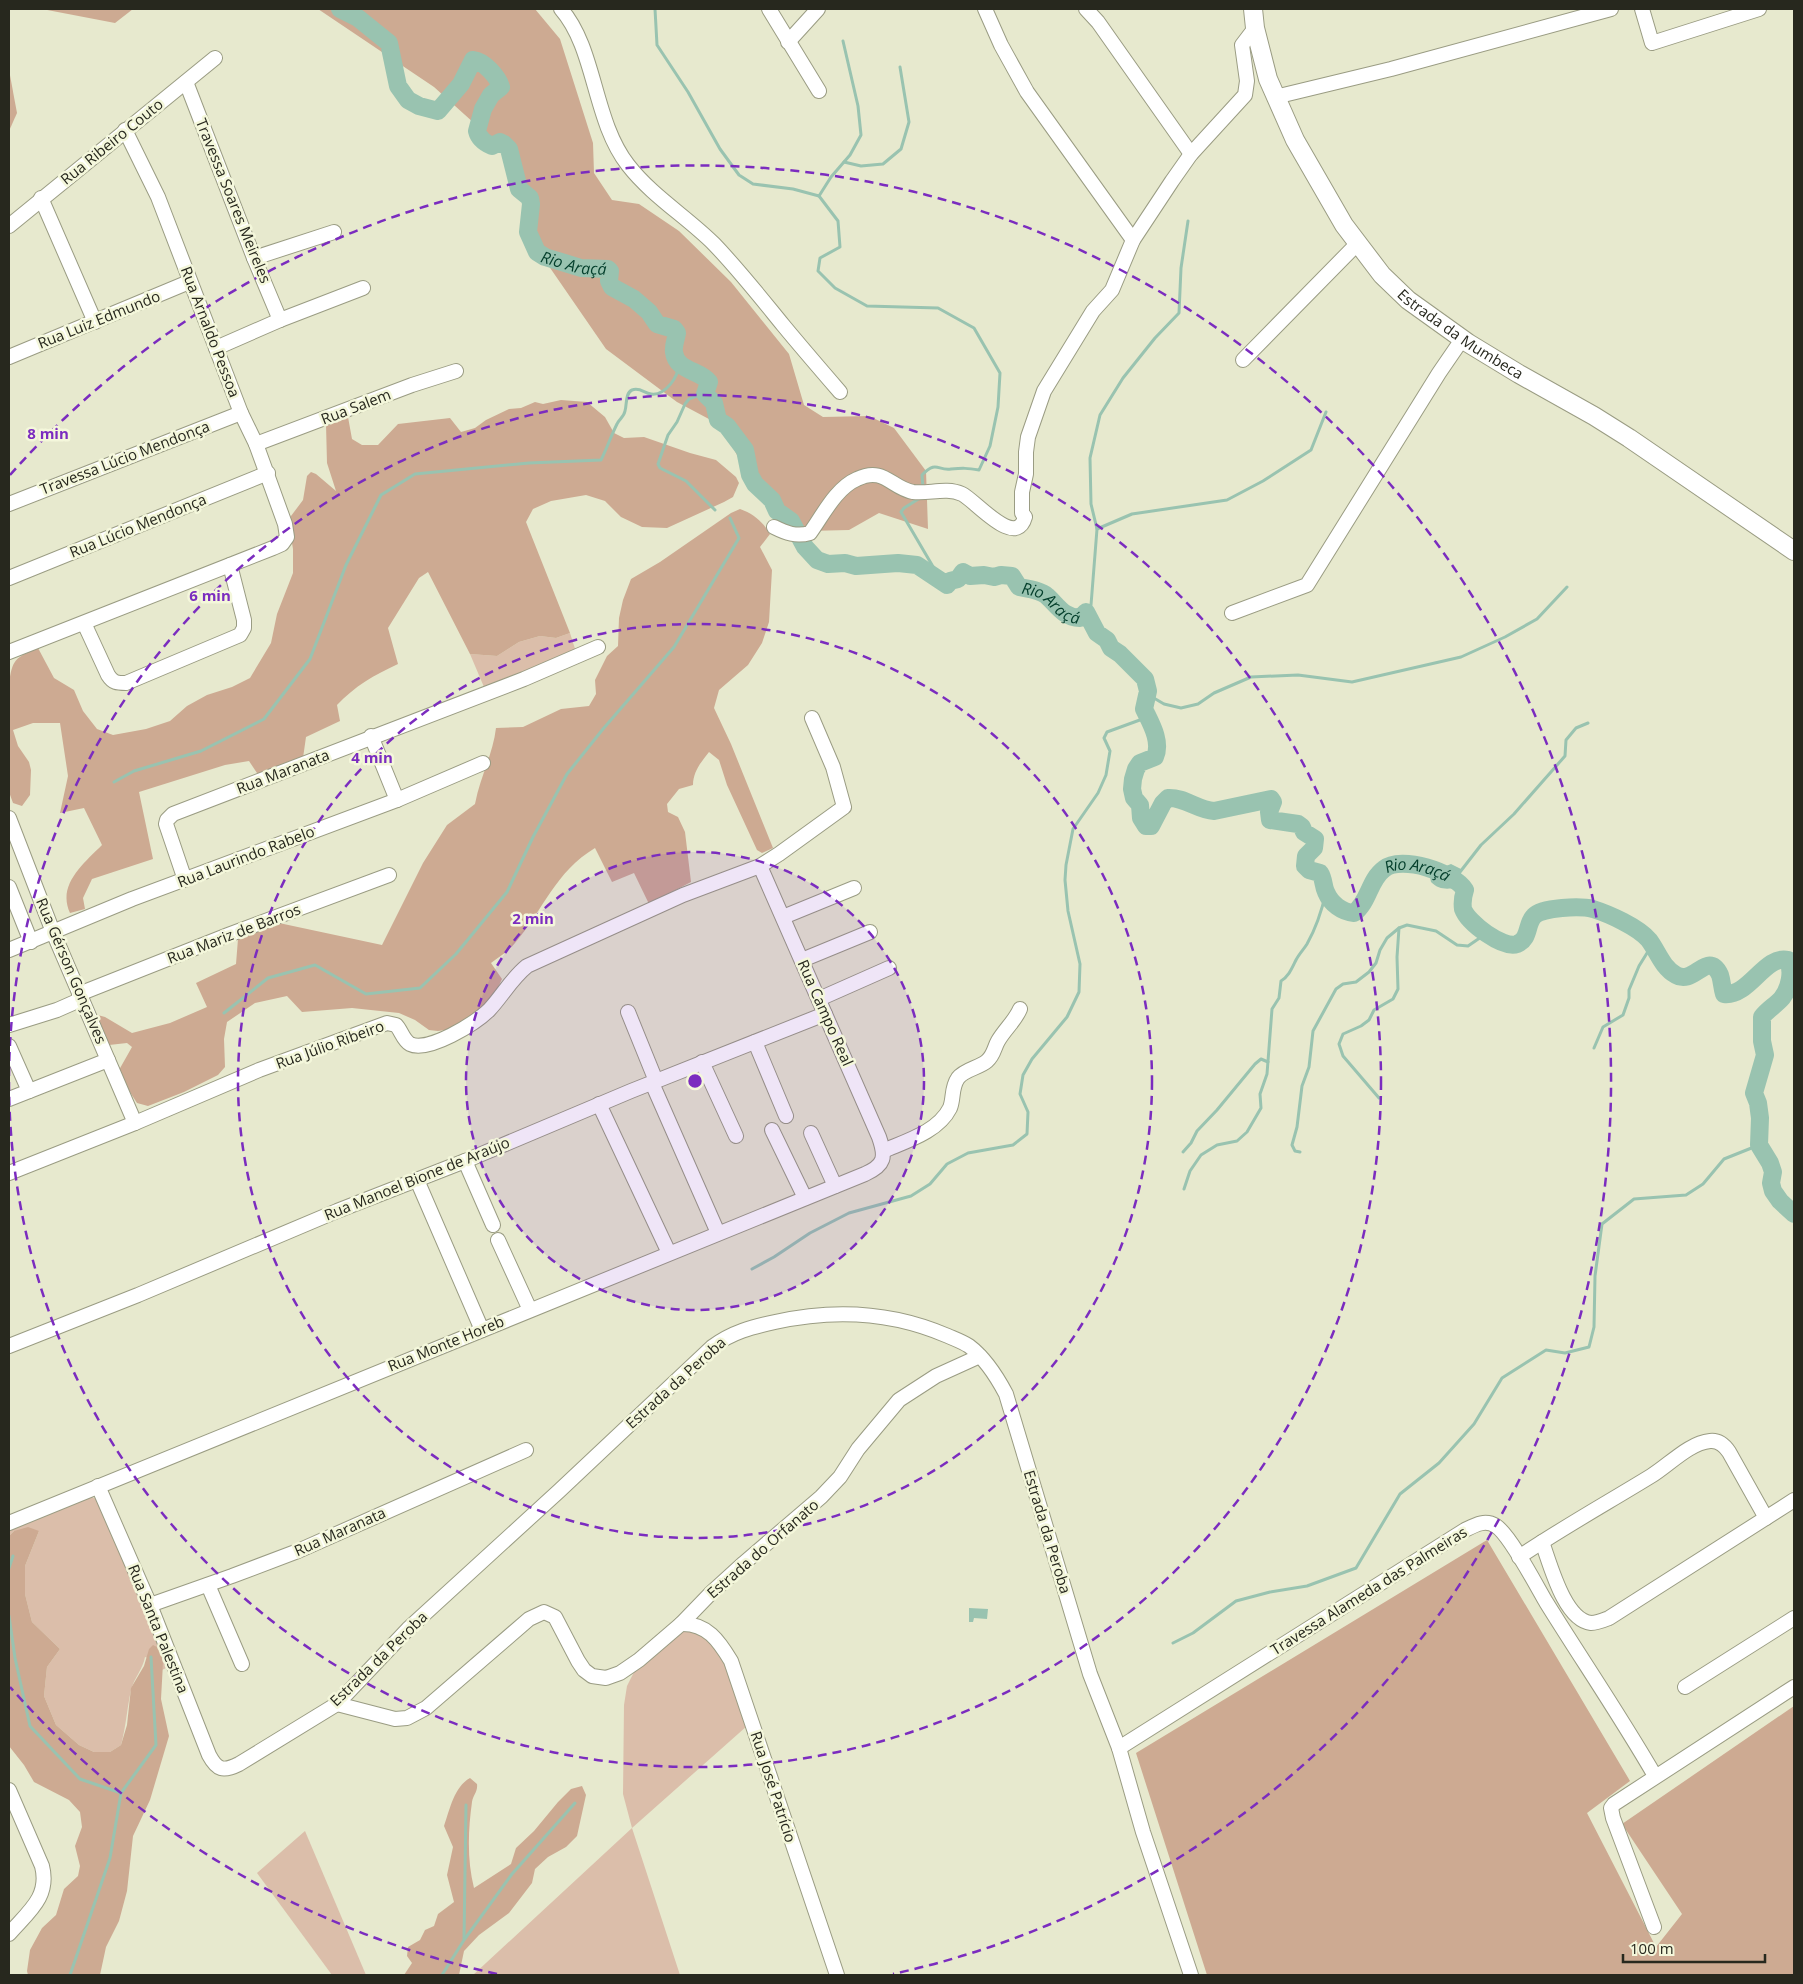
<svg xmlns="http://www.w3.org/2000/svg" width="1803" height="1984" viewBox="0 0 1803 1984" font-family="'Open Sans',sans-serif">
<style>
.green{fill:#dbbeaa}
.forest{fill:#cdaa92}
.water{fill:#99c3b0}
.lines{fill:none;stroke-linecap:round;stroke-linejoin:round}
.stream{stroke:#99c3b0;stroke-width:3}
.river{stroke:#99c3b0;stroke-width:18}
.minor-casing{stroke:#9a9c83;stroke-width:16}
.major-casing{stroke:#9a9c83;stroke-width:20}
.minor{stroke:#fff;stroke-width:14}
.major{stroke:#fff;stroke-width:18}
.ring{fill:none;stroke:#7b2cbf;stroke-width:2.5;stroke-dasharray:9 6}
.labels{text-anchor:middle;stroke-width:5;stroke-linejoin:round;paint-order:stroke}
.street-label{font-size:15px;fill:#27281e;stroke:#f4f7db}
.water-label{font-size:16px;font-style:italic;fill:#033e2b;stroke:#f4f7db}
.centre{fill:#7b2cbf;stroke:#f4f7db;stroke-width:2.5}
.ring-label{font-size:15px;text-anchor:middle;font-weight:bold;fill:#7b2cbf;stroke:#f4f7db;stroke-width:5;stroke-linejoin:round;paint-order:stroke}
</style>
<rect width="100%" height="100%" fill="#e7e9ce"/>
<!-- green -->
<g class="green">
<polygon points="570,633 576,652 484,687 470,654 497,656 519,642 540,636 556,638"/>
<path d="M88,1495l10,5 72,166 -8,4 1,-7 -18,-6c-2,12 -11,21 -14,33 -4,18 -5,37 -10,55l-11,7h-16l-15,-7 -23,-20 -12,-29 3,-29 13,-18 -28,-27 -7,-28v-28l14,-35h-25l-5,5v-8z"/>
<polygon points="683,1629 706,1635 726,1662 747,1726 632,1828 680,1975 473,1975 632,1828 623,1794 624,1705 627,1686 637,1666"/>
<polygon points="305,1831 366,1975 332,1975 257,1873"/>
</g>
<!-- forest -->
<g class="forest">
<polygon points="42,9 133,9 115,23"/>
<polygon points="318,9 535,9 560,39 593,143 594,173 612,200 639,204 679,231 731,282 789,354 804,405 823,417 869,416 894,428 926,471 928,529 879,513 849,530 807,531 755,490 722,426 677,402 606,349 535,246 515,160 434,87"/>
<polygon points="9,70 17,113 9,131"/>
<path d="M561,400l26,2 18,15 9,16 10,5 20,-1 46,16 26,7 20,17 3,6 -6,14 -9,5 -57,26 -25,-1 -21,-10 -16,-16 -19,-6 -35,6 -18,8 -7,13 44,111 -14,5 -16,-2 -21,6 -22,14 -27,-2 -42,-82 -9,6 -31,50 10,36c-24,11 -43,22 -61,41l3,16 -34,16 -3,21 -44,18 -10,-15 -24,4 -86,27 14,67 -61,20 -9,19 2,11 -15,4c-13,-28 13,-49 32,-68l-18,-37 -24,5 8,-37 -8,-53h-27l-20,7 5,16 11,16 2,8 -1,25 -8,11 -9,-3 -4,-11v-107c3,-26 6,-27 29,-37l16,30 20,12 9,21 14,18 16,6 33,-6 24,-8 17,-15 20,-11 25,-8 18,-9 21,-35 6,-29 16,-41v-24l-4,-24 2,-9 12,-16 4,-24 4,-4 5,2 20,17 -9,-28 -1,-39 22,-7 4,22 10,6h16l20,-21 52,-6 11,14 14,-4 11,-8 23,-11 12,-1 14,-6 8,2z"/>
<path d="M740,509c14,5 23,13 30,25l-10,13 12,23 -3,52 -7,21 -14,22 -29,25 -5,18 17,36 42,104 -11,5 -5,-3 -30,-65 -8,-25 -10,-8c-8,10 -16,20 -16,33l-14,4 -12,15 1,8 10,5 7,15 6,50 -42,22 -15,-31 -22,9 -17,-34c-40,24 -51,61 -80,95 -6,8 -16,14 -24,20l11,16 -12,25 -37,25 -15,2 -9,-1 -14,-10 -16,-7 -47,-5 -50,4 -15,-16 -32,7 -28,19 -3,17 1,28 -7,8 -34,17 -36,14 -11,-3 -17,-26 -1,-7 13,-23 -5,-4 -18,2 -15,-31 11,3 27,16 38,-10 37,-16 -11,-24 40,-19 2,-25 41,-16 103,22 41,-82 24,-38 28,-21c5,-27 18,-50 21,-76l27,-1 38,-18 28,-3 7,-12 -1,-14 12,-24 11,-10 1,-28 4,-18 8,-21 29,-17 71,-49z"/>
<polygon points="28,1527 39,1531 25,1566 25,1594 32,1622 60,1649 47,1667 44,1696 56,1725 79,1745 94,1752 110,1752 121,1745 127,1725 131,1688 144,1666 149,1649 153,1645 159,1648 163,1663 161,1699 169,1736 150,1800 133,1836 127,1891 119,1921 106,1947 100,1975 28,1975 27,1971 30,1950 42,1928 56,1915 64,1889 78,1876 80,1866 75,1846 82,1827 80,1812 69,1800 34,1782 24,1765 9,1746 9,1536 14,1531"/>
<polygon points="1487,1540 1630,1781 1587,1813 1656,1947 1682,1914 1622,1824 1794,1706 1794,1975 1207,1975 1136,1753"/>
<path d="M470,1778l7,6c1,8 -4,11 -5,18 -4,28 -5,59 2,86l37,-24 5,-16 18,-17 24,-29 13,-13 11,-3 4,9 -9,41 -11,11 -18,10 -13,12 -3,14 -23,30 -30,22 -15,16 -5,24h-55l8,-12 -5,-7 1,-9 12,-7 5,-10 9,-4 4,-12 16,-12 -7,-27 6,-28 -9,-21c6,-17 10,-39 26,-48z"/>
</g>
<!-- water -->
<g class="water">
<path d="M1451,864l10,5v14l-4,5c-11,1 -18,2 -26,-6l-1,-5 6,-7z"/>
<polygon points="969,1608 988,1609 987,1619 974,1618 973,1622 969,1622"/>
</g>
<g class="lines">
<!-- stream -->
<g class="stream">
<path d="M655,9l2,36 31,47 32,57 19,26 14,9 40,5 26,7 19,25 2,26 -20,11 -2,13 17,17 32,18 71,2 36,20 26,45 -2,34 -8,39 -11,24c-12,-2 -16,-2 -28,-1 -14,2 -14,-9 -29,6l1,13"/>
<polyline points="844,162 861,166 883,164 901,149 909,122 900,67"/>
<polyline points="819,196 831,177 850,155 861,135 858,106 843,41"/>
<polyline points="706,392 689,399 685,404 677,422 668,435 658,464 660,468 686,481 715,510"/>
<polyline points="920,498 904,508 901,512 942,582"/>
<polyline points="1097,529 1132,514 1227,500 1263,481 1311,450 1326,412"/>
<polyline points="1087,614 1091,605 1097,529 1091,504 1090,458 1100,415 1123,378 1155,338 1179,313 1181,268 1188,221"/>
<polyline points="1147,694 1164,704 1181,708 1198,704 1214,693 1251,677 1298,675 1352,682 1461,657 1505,637 1537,619 1567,587"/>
<path d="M114,782l20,-11 67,-20 63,-32 46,-60 36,-94 35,-70 34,-21 114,-11 72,-3c6,-12 10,-24 16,-36 2,-5 7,-7 8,-13 2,-6 0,-18 7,-21 8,-3 12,3 19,4 14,2 29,-18 27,-31"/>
<polyline points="1460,872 1481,845 1514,814 1565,756 1566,740 1576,728 1588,723"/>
<polyline points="224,1013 268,978 315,965 366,994 420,988 456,954 507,892 533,837 567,774 603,729 674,647 739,538 730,518"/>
<polyline points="1594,1048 1603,1027 1623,1015 1629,998 1629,990 1639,966 1652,945"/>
<polyline points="1379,1098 1343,1056 1339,1044 1343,1034 1361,1026 1369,1020 1374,1010 1393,999 1398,989 1397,957 1399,928"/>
<polyline points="1183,1152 1191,1143 1197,1131 1217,1110 1255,1064 1261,1059 1268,1062"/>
<polyline points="1300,1152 1295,1151 1292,1145 1297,1127 1302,1086 1309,1067 1313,1031 1336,989 1343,984 1356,982 1369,972 1376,963 1380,950 1387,938 1399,928 1407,925 1436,931 1457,945 1468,946 1487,933"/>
<path d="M1184,1189l6,-18 11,-16 16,-10 20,-4 10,-9 14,-24 -1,-14 7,-20 5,-65 7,-11 2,-17c8,-5 11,-13 15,-21 3,-6 8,-11 11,-16 9,-16 15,-34 19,-52"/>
<polyline points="752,1269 774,1257 810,1233 849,1213 911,1196 930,1184 947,1164 968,1153 1013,1145 1027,1134 1028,1112 1020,1094 1023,1075 1032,1059 1067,1017 1079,992 1080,964 1068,911 1065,880 1066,865 1073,829 1098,793 1106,775 1110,751 1104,738 1107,732 1148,717"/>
<polyline points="9,1568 13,1556"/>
<polyline points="9,1616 15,1658 30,1726 80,1779 121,1793"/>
<polyline points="1173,1643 1193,1633 1236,1601 1270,1592 1307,1586 1356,1568 1400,1494 1439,1463 1474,1424 1502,1378 1546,1350 1565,1353 1589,1347 1594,1327 1595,1276 1602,1224 1634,1199 1686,1195 1703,1184 1724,1159 1759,1145"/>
<polyline points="464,1939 466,1805"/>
<polyline points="70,1975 110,1858 121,1793 156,1745 151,1657"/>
<polyline points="442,1975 464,1940 512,1874 575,1803"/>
</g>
<!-- river -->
<path class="river" id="s1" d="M340,9l18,9 31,25 9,43 10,14 11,6 19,5 23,-27 12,-24c11,1 25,17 28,27l-10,8 -8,14 -6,22c2,8 8,12 15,15l8,-4 4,2 5,5 10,40 11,9 1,6 -3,28 9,20 8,5 36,11 27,1 2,2 -1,10 3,6 22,12 15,13 8,12 17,5 3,4c-1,6 -4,13 -3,19 2,19 26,18 35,30l-4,12 9,9 4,17 9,6 18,24 5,25 5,9 17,16 5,11 14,10 14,26 12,13 11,4 17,-1 11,3 42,-3 19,2 30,20 3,-4 8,-2 5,-7 7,4 14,-1 10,2 7,-2 11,1 7,11c9,2 21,3 28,9 11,10 16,21 33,22l6,-6 11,21 10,7 4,8 9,6 25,25 3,12 -4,18c6,13 18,32 11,48l-15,6 -4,6 -3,10 -1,10 2,9 6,7 1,13 5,8h5l12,-23 5,-5c16,-1 30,12 46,13l57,-12 2,3 -4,10 1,8 28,4 4,3 2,5 11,7 -1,9 -8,8 -1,10 4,4 11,3c4,6 3,13 6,19 5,12 16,20 28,21 15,-11 15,-33 30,-44 17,-14 70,3 81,21 -2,6 -3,12 -2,19 5,14 40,40 54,35 13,-5 9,-20 17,-28 8,-9 47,-10 59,-7 16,5 45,18 56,31 9,12 13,27 27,35 18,11 32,-26 44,0 2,6 2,13 4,19 25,3 41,-40 64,-34 5,12 2,27 -6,38 -6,7 -15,12 -20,19v24l3,14 -11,38 4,10 2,15 -1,27 11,18 3,9 -2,11 2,8 7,10 14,13"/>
<!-- minor casing -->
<g class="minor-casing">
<g id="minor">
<path d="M561,9c35,40 32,111 67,156 24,31 59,52 86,79 25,26 47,54 69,81 19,23 38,45 57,67"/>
<polyline points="769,9 819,91"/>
<polyline points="985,9 1001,45 1027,92 1133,240"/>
<polyline points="1086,9 1098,22 1191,154"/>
<polyline points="1642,9 1652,43 1759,9"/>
<polyline points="788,42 818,9"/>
<polyline points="186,82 254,258 280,320"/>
<polyline points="1275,97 1391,69 1611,9"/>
<polyline points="41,198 95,322"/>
<polyline points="9,226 215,58"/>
<polyline points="254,258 334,232"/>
<polyline points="216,348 280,320 363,288"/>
<polyline points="9,357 189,282"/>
<polyline points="1243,360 1357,244"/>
<polyline points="256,444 412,385 456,371"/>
<polyline points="9,504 241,413"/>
<path d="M774,527c12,6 22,10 36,6 13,-18 26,-45 47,-54 27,-13 34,9 56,13 16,2 33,-5 49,2 13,6 54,56 63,23l-3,-4v-21l4,-18v-22l2,-15 16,-46 49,-80 19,-21 21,-50 39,-59 19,-27 54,-59 2,-14 -5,-36 13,-17"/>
<polyline points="9,578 268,473"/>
<polyline points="1232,613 1307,585 1439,373 1463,338"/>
<path d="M84,623l24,52c5,8 9,8 18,8l114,-48 4,-7v-8l-14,-55"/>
<polyline points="9,652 273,548 282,544 287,537 285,524 256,444 241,413 158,197 125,130"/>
<polyline points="371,736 397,800"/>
<polyline points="9,818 53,932 135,1123"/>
<polyline points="185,880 166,824 167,820 173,814 524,679 598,647"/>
<polyline points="9,887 31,942"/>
<polyline points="783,917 854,888"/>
<polyline points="9,950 132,899 397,800 483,763"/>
<polyline points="802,960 870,932"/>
<polyline points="79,994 228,935 389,875"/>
<polyline points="819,999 889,968"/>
<polyline points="628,1012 656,1081"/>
<polyline points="9,1025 57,1010 82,999"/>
<polyline points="755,1042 786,1116"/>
<polyline points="9,1046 29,1091"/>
<polyline points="702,1062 736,1136"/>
<polyline points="652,1083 718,1233"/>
<polyline points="9,1099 108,1060"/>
<polyline points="599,1104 669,1253"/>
<polyline points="772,1130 805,1198"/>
<polyline points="811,1133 835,1186"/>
<path d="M883,1151c23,-10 55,-19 67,-43 4,-10 1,-20 8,-30 7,-9 21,-10 29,-17 7,-6 7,-13 11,-20 7,-12 17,-20 22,-32"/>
<polyline points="465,1161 493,1225"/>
<path d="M9,1173l126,-50 124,-53 128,-47 9,2c5,5 7,15 14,19 18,9 66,-21 79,-34 14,-15 22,-31 38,-44l156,-71 77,-29 19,-12 65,-47 -11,-40 -21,-49"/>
<polyline points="417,1180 482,1330"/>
<polyline points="498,1240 530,1310"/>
<polyline points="9,1346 138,1295 337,1211 465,1161 631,1091 825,1014"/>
<path d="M98,1486l52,119 59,150c8,15 14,17 30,9l98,-60 71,-75 151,-138 153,-144c20,-15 40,-20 63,-25 58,-13 118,-10 173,14 7,3 15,6 21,10 16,12 28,31 37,48l84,280 29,74 24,84 48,143"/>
<path d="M9,1523l856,-349c20,-9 21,-17 14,-37l-119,-271"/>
<path d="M1542,1542c8,21 22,78 49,81 6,0 13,-3 18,-5l185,-118"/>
<path d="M1519,1557c43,-29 88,-54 132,-81 18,-11 38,-33 59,-35 9,-1 15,5 19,11l37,66"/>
<polyline points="208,1585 242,1664"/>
<polyline points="150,1605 232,1576 298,1551 526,1450"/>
<path d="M681,1624c26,-1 38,17 50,37l106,314"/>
<polyline points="1685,1687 1794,1618"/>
<polyline points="337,1704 395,1719 407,1718 426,1708 529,1619 544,1612 555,1617 578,1661 584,1670 592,1676 606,1678 620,1673 639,1660 681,1624 710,1594 744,1563 821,1497 840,1477 858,1449 899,1400 936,1376 980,1356"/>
<path d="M1119,1748l346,-218c10,-5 20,-11 31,-4 14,9 40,59 50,76 36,58 75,115 109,174"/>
<path d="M9,1790l33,76c8,31 -14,46 -33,68"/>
<polyline points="1654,1927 1613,1818 1611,1808 1614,1804 1794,1687"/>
</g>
</g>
<!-- major casing -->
<g class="major-casing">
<g id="major">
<path id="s2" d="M1253,9l2,19 13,51 27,61 49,85 38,50 26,25 60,43 51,31 75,42 35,22 165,113"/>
</g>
</g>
<!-- minor -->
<use href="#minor" class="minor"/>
<!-- major -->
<use href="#major" class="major"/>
</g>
<!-- distance rings -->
<circle cx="695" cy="1081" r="229" fill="#7b2cbf" fill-opacity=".12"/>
<g class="ring">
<circle cx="695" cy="1081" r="229"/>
<circle cx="695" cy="1081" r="457"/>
<circle cx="695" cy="1081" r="686"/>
<path d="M497 1974A915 915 0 0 1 10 1687M10 475A915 915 0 1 1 893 1974"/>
</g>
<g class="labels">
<!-- street labels -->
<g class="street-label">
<text transform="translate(112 142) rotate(-39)" y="5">Rua Ribeiro Couto</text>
<text transform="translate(233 201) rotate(68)" y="5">Travessa Soares Meireles</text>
<text transform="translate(99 320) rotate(-22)" y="5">Rua Luiz Edmundo</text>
<text transform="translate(210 332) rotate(69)" y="5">Rua Arnaldo Pessoa</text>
<text dy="5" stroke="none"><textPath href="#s2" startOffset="398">Estrada da Mumbeca</textPath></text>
<text transform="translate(356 407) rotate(-21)" y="5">Rua Salem</text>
<text transform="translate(125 458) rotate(-21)" y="5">Travessa Lúcio Mendonça</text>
<text transform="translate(138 526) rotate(-22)" y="5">Rua Lúcio Mendonça</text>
<text transform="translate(283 772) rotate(-21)" y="5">Rua Maranata</text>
<text transform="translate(246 857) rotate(-21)" y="5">Rua Laurindo Rabelo</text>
<text transform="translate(234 934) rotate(-21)" y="5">Rua Mariz de Barros</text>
<text transform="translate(71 971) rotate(67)" y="5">Rua Gérson Gonçalves</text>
<text transform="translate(825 1013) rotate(66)" y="5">Rua Campo Real</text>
<text transform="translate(330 1045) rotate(-20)" y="5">Rua Júlio Ribeiro</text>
<text transform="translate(417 1179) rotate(-22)" y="5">Rua Manoel Bione de Araújo</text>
<text transform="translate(446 1344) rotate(-22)" y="5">Rua Monte Horeb</text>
<text transform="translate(676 1383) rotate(-42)" y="5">Estrada da Peroba</text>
<text transform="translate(340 1532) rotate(-24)" y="5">Rua Maranata</text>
<text transform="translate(1047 1532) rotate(73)" y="5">Estrada da Peroba</text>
<text transform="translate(763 1549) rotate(-41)" y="5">Estrada do Orfanato</text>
<text transform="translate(1369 1591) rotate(-32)" y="5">Travessa Alameda das Palmeiras</text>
<text transform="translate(158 1629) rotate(68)" y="5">Rua Santa Palestina</text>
<text transform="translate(379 1659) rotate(-44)" y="5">Estrada da Peroba</text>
<text transform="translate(773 1787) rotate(72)" y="5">Rua José Patrício</text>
</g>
<!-- water labels -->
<g class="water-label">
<text dy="6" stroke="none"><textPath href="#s1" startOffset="501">Rio Araçá</textPath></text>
<text dy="6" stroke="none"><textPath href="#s1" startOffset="1184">Rio Araçá</textPath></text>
<text dy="6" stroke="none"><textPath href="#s1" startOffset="1895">Rio Araçá</textPath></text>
</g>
</g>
<circle cx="695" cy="1081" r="8" class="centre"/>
<g class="ring-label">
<text x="48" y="439">8 min</text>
<text x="210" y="601">6 min</text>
<text x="372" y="763">4 min</text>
<text x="533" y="924">2 min</text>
</g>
<!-- border -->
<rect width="1803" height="1984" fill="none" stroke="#27281e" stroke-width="20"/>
<!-- scale -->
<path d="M1623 1954v8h142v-8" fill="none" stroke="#27281e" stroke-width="2.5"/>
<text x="1630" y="1954" font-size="15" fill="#27281e" stroke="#f4f7db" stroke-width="4" paint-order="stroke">100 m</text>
</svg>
